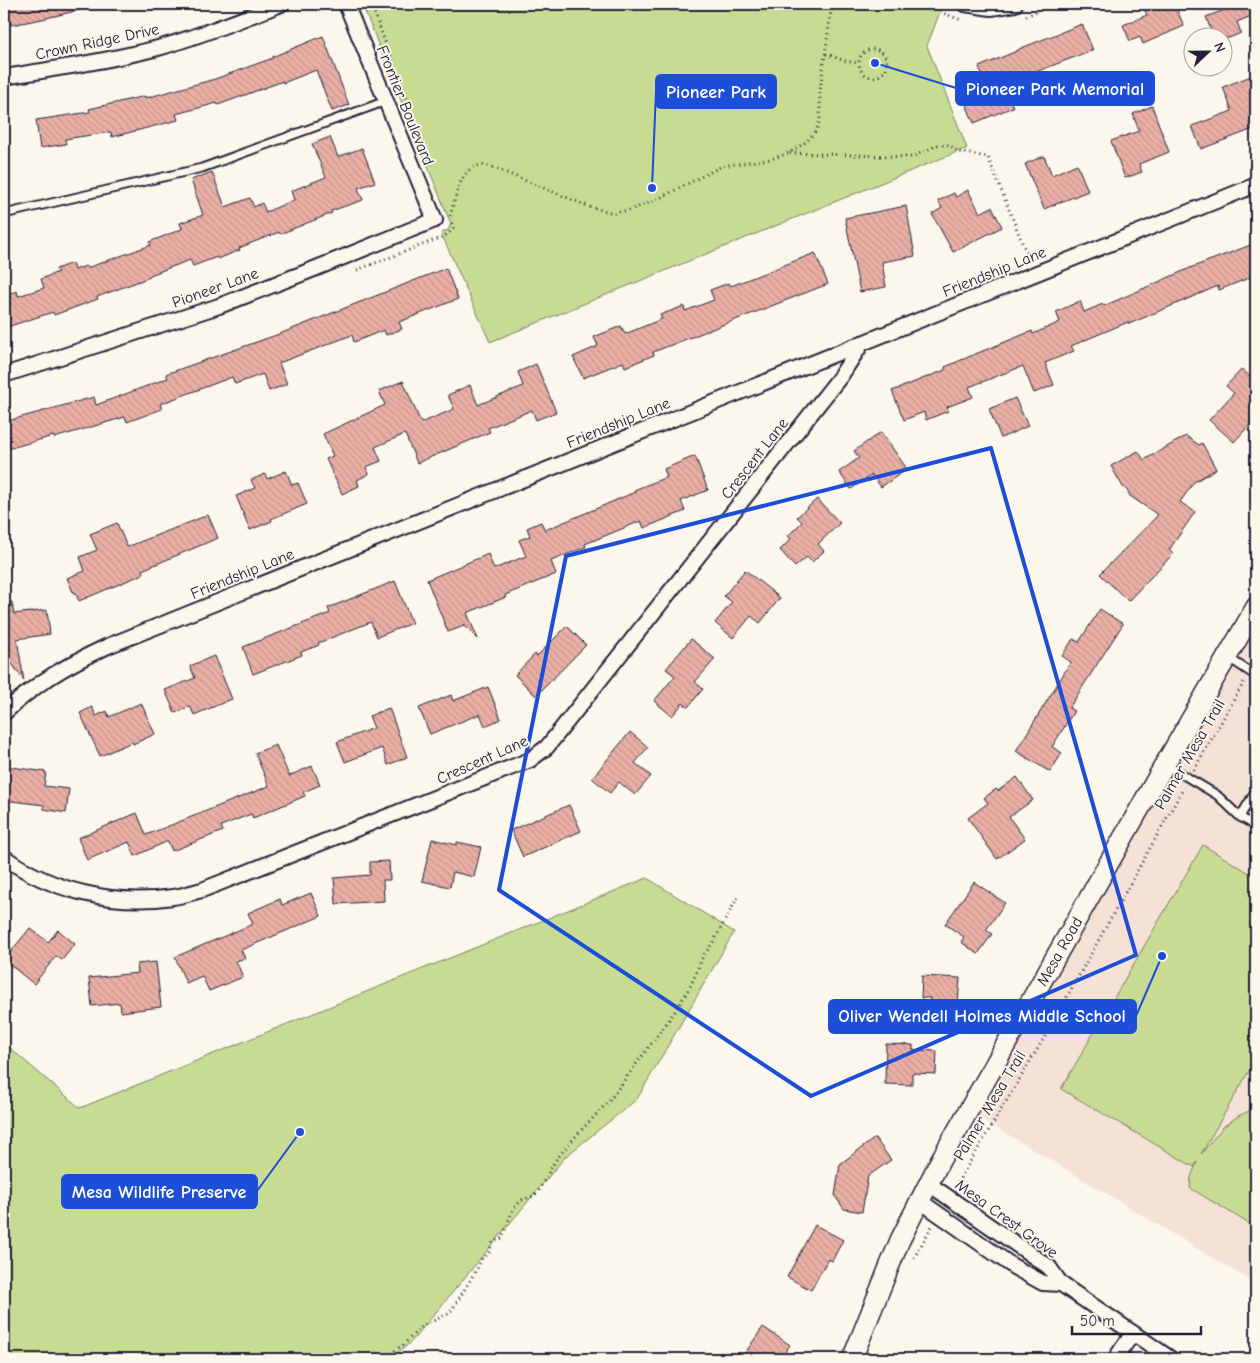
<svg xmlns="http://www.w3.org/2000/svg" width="1260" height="1363" viewBox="0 0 1260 1363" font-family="'Comic Neue',sans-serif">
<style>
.built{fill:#f6e1d7}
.green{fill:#c7dc92;stroke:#747f66}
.building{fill:url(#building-back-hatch);stroke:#22223b}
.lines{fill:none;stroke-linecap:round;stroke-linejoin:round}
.lane-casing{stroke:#22223b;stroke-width:11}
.street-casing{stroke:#22223b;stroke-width:18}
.secondary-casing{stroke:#22223b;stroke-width:22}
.path{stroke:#22223b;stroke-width:3;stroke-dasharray:1 4;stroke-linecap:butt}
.lane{stroke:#fbf7ec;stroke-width:7}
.street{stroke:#fbf7ec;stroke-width:14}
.secondary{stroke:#fbf7ec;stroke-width:19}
.marked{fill:none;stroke:#1d4ed8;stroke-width:4;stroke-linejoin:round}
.labels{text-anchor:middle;stroke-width:4;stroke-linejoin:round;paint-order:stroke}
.street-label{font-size:16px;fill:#22223b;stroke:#fbf7ec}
.leader{fill:none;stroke:#1d4ed8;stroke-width:2}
.callout-dot{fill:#1d4ed8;stroke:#fbf7ec;stroke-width:2}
.callout{fill:#1d4ed8;stroke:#1d4ed8;stroke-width:2}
.callout-label{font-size:18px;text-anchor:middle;font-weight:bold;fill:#fff}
</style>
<defs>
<pattern id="building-back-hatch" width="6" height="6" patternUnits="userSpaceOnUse" patternTransform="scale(1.25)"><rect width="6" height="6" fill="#eaafa5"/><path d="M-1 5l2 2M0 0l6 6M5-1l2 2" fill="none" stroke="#c8968f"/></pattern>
</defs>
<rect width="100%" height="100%" fill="#fbf7ec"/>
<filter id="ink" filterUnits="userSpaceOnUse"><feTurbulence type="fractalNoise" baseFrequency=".02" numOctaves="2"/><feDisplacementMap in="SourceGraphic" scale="10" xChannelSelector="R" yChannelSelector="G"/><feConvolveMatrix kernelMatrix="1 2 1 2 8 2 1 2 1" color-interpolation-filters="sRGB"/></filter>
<g filter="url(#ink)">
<!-- built -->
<polygon class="built" points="1256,625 1256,1284 977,1116"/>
<!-- green -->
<g class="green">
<polygon points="362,4 936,4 941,9 927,46 967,148 490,342 441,233 448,230 451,224"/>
<polygon points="1203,845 1256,877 1256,1059 1201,1154 1223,1127 1238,1116 1256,1108 1256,1228 1190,1188 1191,1177 1197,1162 1194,1167 1061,1089"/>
<polygon points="647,878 734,932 637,1099 565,1157 412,1341 391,1359 4,1359 4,1043 80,1108"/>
</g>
<!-- building -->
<g class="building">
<polygon points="7,4 83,4 84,9 42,19 11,25"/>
<polygon points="1142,4 1174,4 1184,26 1143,44 1140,37 1130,41 1123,25 1147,15"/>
<polygon points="1240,4 1256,4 1256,14 1237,22 1241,33 1229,38 1214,38 1206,17"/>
<polygon points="1082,24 1093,50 1004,84 1013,107 974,123 959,88 984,78 979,67 1019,50 1019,49"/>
<polygon points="323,36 349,105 332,111 316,70 283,83 283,81 218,105 217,103 176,114 178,120 112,137 111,132 65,139 66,144 40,148 36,120 90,112 89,109 145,96 146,98 215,79 273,58 272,57"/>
<polygon points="1256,74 1256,128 1201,149 1192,126 1232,111 1223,87"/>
<polygon points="1152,106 1169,152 1139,164 1142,172 1125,178 1111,141 1139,131 1133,114"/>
<polygon points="330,137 338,157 362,148 375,182 358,188 363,200 331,211 332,213 280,234 279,232 239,248 240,250 218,259 217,257 193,266 190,260 150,275 150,277 97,297 98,299 54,315 53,312 4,328 4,295 17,291 18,296 44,288 41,279 58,272 56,269 72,263 74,270 86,266 87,268 151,245 149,242 182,229 180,223 203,215 191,180 212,172 225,207 250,198 254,207 262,203 266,212 294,200 291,191 326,177 312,144"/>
<polygon points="1044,156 1052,175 1077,164 1088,191 1044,209 1025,164"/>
<polygon points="968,190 980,213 992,207 1002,227 953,252 932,214 942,208 938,201 954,193 956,197"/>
<polygon points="906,206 915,256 882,262 886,287 860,292 845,218"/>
<polygon points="1256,243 1256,275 1219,290 1218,286 1129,324 1128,322 1071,346 1074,351 1045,363 1054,385 1034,393 1023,366 969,387 973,397 947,407 948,411 926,420 924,412 904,420 892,391 945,370 945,367 973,355 1032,331 1033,334 1060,322 1056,312 1080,301 1084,312 1103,304 1104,306 1190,268"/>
<polygon points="815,253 828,284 653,352 654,355 625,367 623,362 583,378 573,357 598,346 594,337 621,326 625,334 662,319 660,315 684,306 685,311 714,300 710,290 729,283 731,286"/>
<polygon points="446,268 458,299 399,322 402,329 386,335 384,330 354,342 352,335 279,363 287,384 269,391 263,374 235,384 232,377 160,404 162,409 127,422 125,417 54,438 53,436 4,450 4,422 94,397 96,405 168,378 166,374 282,333"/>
<polygon points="536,364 556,412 536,420 532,410 488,428 490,432 417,463 405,434 375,447 381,461 366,467 369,474 357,480 359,486 342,494 326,459 333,456 323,434 385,405 379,391 403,381 421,423 454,409 448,395 470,385 478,405 523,386 518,372"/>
<polygon points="1242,369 1256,382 1256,418 1234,442 1209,420 1234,393 1226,386"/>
<polygon points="1015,398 1028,426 1001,438 989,409"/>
<polygon points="881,432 907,469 881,487 872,475 851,489 839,472 859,458 854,451"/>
<polygon points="1186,436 1199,445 1202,443 1216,469 1194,482 1180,502 1195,512 1169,550 1173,554 1128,601 1100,574 1158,515 1130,496 1127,490 1123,487 1111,466 1138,451 1144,460"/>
<polygon points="695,456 708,490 681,501 685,511 644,528 641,521 585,544 586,547 551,561 556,574 505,595 506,597 467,613 478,639 463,624 464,626 448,632 427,580 488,554 494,569 526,556 519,540 530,536 527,528 541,522 545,530 593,510 635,492 634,490 667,477 664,469"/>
<polygon points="286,471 292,485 298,483 307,504 271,519 272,521 250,530 236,496 255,488 251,480 265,474 267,479"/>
<polygon points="817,499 840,523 818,544 824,551 812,562 807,557 795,567 780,550 791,539 788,536 802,522 797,517"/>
<polygon points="208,515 218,538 142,570 143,574 79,601 75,592 73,592 67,578 85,571 80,557 97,550 90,534 117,523 127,547"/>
<polygon points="745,570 780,598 760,623 751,616 733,638 715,623 732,602 724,596"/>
<polygon points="395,581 412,623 377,637 371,622 318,643 319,645 301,652 302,655 253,674 243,647 330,613 328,608"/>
<polygon points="4,602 12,602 14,614 47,610 50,634 17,639 24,681 4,652"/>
<polygon points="1100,609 1123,624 1069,708 1074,711 1052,747 1062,753 1050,772 1016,751 1071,662 1062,656 1073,639 1079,642"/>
<polygon points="567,626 586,645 536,696 515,675 535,654 537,656"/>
<polygon points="691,639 715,659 695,682 703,689 688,707 683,703 672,716 654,701 675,676 666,669"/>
<polygon points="214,656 232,699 194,715 190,706 175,713 165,690 195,678 190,666"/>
<polygon points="488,687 501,719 485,726 480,714 430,734 419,708 451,695 453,701"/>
<polygon points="141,703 155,734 133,744 132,742 100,756 80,713 92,707 96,716 107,711 109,717"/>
<polygon points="389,708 407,757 388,765 382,748 345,762 337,742 374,728 369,716"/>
<polygon points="630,732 648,747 635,763 651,776 635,795 619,782 610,793 592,778"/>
<polygon points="276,745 289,776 312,766 320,785 303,792 305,796 253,818 251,814 221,826 223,831 172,851 168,841 135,856 129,842 87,860 78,838 137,813 146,835 269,786 255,753"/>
<polygon points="5,766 46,772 44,786 69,789 66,813 44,809 44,805 4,800"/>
<polygon points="1017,777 1033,800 1009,817 1025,839 997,859 968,818 988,803 984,798 996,789 998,791"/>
<polygon points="569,805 581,831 523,857 511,830"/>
<polygon points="432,839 457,845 457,842 481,847 474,877 453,872 450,887 422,881"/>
<polygon points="389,861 390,880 383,880 384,901 336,904 334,878 370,875 370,862"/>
<polygon points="974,882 1005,903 986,930 992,934 978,954 961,942 964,937 945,924"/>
<polygon points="311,893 321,916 241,950 245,958 236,961 243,977 209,991 202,976 186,983 175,957 253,924 248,913 280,899 282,905"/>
<polygon points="30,928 48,942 58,930 75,944 62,960 56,956 34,984 4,960"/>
<polygon points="156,962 161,1007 121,1012 120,1003 92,1006 89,978 138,973 137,964"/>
<polygon points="922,976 960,978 958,1004 951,1003 950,1025 929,1024 930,998 921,998"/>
<polygon points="886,1044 913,1045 913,1050 937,1051 936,1074 912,1073 912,1085 885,1084"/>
<polygon points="875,1138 891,1160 868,1176 862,1212 844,1209 835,1196 840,1164"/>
<polygon points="815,1225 843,1240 832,1261 828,1259 811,1290 787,1277"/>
<polygon points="763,1327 790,1345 780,1359 741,1359"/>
</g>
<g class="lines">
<!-- lane casing -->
<g class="lane-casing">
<g id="lane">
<polyline points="4,214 202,168 386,101"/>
<polyline points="1229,658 1256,676"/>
<polyline points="1165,764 1217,795 1240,817 1256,826"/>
<polyline points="1240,817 1256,790"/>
</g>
</g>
<!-- street casing -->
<g class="street-casing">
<g id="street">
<polyline points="965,4 991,8 1015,4"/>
<path d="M4,77c51,-8 103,-16 154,-29 42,-12 82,-28 123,-44"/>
<polyline points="4,375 219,306 314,269 435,220 346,4"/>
<path d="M4,713c33,-31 63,-48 104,-67l1148,-461"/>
<path d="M4,857c47,34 110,49 169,40 10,-1 20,-5 29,-7l328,-130 17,-13 293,-370 22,-34"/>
<polyline points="929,1184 1049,1267 1061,1284 1171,1359"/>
<polyline points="920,1201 1014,1267 1043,1283 1061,1284"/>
<polyline points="1115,1359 1133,1333"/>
</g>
</g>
<!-- secondary casing -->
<g class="secondary-casing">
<g id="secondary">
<path id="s1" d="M852,1359l48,-119 41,-81 224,-395 91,-157"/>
</g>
</g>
<!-- path -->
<g class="path">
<polyline points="371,4 431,165"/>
<polyline points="933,4 943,13 961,20"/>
<polyline points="1026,16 1055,4"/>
<circle cx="873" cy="63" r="14"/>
<polyline points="826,54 845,61 859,63"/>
<polyline points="790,153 912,157 938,145 950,145 958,152 988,157 1024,247 1033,260"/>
<path d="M450,216c7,-22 11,-59 42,-49l98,40 24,6 16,-3 24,-9 68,-35 49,-7 18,-6 17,-11 10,-11 4,-10v-30l12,-87"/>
<polyline points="357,270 443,237 449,233 453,228 451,220"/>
<polyline points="1194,770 1244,682"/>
<polyline points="955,1187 1044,1038 1183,789"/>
<polyline points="914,1258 932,1226"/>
<polyline points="382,1359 403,1345 422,1326 448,1314 452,1310 477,1269 482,1258 489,1252 493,1242 502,1238 513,1209 522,1200 534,1196 539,1190 555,1161 573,1139 609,1101 676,1010 691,985 703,956 712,944 739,895"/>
</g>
<!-- lane -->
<use href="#lane" class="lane"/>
<!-- street -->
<use href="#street" class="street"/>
<!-- secondary -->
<use href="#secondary" class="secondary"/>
</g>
</g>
<!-- marked area -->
<path class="marked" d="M991,448l145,507 -325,141 -312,-206 67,-334z"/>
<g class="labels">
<!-- street labels -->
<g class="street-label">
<text transform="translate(97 41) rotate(-12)" y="6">Crown Ridge Drive</text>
<text transform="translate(406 105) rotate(68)" y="6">Frontier Boulevard</text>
<text transform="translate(994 271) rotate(-22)" y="6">Friendship Lane</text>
<text transform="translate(215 287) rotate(-20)" y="6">Pioneer Lane</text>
<text transform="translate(618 422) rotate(-22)" y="6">Friendship Lane</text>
<text transform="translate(754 458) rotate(-52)" y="6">Crescent Lane</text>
<text transform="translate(242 573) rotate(-22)" y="6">Friendship Lane</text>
<text transform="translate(1189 754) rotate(-60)" y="6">Palmer Mesa Trail</text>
<text transform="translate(482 759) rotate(-24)" y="6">Crescent Lane</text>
<text dy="6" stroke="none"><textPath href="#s1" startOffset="458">Mesa Road</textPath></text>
<text transform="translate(989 1105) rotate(-59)" y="6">Palmer Mesa Trail</text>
<text transform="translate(1007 1218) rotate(36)" y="6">Mesa Crest Grove</text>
</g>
</g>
<!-- callouts -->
<path class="leader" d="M875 63L956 88M652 188L656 91M1162 956L1136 1016M300 1132L257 1191"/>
<g class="callout-dot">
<circle cx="875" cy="63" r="5"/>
<circle cx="652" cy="188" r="5"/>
<circle cx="1162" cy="956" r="5"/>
<circle cx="300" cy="1132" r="5"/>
</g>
<g class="callout">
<rect x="956" y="72" width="198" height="33" rx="5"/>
<rect x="656" y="75" width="120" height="33" rx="5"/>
<rect x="829" y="1000" width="307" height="33" rx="5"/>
<rect x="62" y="1175" width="195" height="33" rx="5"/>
</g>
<g class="callout-label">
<text x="1055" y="95">Pioneer Park Memorial</text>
<text x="716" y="98">Pioneer Park</text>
<text x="982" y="1022">Oliver Wendell Holmes Middle School</text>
<text x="159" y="1198">Mesa Wildlife Preserve</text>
</g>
<!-- margin -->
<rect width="1260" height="1363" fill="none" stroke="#fbf7ec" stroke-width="20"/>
<rect x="10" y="10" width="1240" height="1343" fill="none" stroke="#22223b" stroke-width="2" filter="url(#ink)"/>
<!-- north arrow -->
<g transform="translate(1208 52) rotate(68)"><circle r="24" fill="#fbf7ec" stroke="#a4a2a5"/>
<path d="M0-4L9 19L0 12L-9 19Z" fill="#22223b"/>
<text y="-8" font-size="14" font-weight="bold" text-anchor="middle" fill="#22223b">N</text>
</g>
<!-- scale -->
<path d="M1072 1326v8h129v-8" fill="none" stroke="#22223b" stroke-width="2.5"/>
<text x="1080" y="1326" font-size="15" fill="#22223b" stroke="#fbf7ec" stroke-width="4" paint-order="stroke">50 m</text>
</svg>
